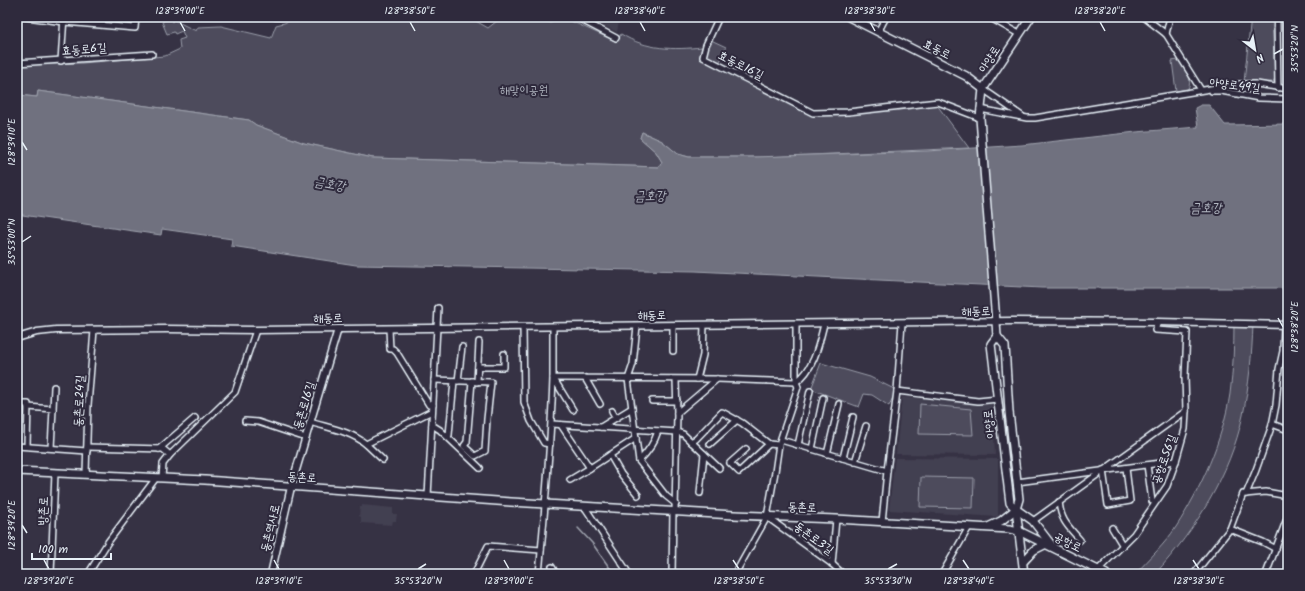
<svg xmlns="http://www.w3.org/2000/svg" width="1305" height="591" viewBox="0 0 1305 591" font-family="Kalam,'Poor Story',sans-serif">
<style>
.built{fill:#433f51}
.green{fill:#4d4b5c;stroke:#9a9eaa}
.water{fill:#70717f;stroke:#a0a4af}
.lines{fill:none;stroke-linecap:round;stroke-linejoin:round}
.stream{stroke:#a0a4af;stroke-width:1.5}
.minor-casing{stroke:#e8f1f8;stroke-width:8}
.tertiary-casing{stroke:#e8f1f8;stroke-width:9}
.secondary-casing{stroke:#e8f1f8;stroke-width:10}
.minor{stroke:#2f2a3d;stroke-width:5}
.tertiary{stroke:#2f2a3d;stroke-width:6}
.secondary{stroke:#2f2a3d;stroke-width:7}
.ticks{fill:none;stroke:#e8f1f8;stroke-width:1.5}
.labels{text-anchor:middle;stroke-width:4;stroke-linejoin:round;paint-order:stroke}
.street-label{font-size:12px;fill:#e8f1f8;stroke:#2f2a3d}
.park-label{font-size:12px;fill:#b2b7c1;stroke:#2f2a3d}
.water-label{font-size:13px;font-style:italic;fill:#b2b7c2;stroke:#2f2a3d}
.neatline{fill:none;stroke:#e8f1f8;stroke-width:1.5}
.ticks-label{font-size:10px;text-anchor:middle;fill:#e8f1f8}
</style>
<rect width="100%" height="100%" fill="#363244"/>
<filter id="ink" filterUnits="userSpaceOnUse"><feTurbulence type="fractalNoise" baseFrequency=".025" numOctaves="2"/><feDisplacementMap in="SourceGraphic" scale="8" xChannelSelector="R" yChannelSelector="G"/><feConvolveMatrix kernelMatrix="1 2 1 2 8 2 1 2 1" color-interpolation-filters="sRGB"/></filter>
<g filter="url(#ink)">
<!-- built -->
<g class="built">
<polygon points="584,17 620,17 617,32"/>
<polygon points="902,397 992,404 995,455 896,454"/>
<polygon points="895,458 998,459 998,517 889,510"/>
<polygon points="362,505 393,508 393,514 397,514 396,521 393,521 392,525 361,523 361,517 359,516 360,507 362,507"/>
</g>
<!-- green -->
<g class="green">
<path d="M298,17h171l19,11 14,-11h37l12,6 4,-6h7l55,25 4,-8c25,16 53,16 81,13l-2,10 109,57h38l90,-9 32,43 -205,9h-75l-11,-3 -16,-13 -20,-9 -2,6 16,14 6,10 -2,5 -123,-4 -164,-5 -69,-15 -48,-18 -7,-5 -211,-29 -1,6 -20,-2v-30l65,-2 83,-7 15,-7 -1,-9 6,-2 -3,-7 -7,3 -1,-2 -7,2 -5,-12 6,-4 4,4 2,-2 22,11 2,-4 23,-1 50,12 5,-13 8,-2z"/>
<polygon points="1251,17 1256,18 1257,17 1272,17 1275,78 1273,82 1244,82"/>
<polygon points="711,40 726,47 726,50 719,63 707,57 706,53"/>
<path d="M1178,60c7,10 15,16 10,29l-12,2 -4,-30z"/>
<path d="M1234,324h19c-1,31 -4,61 -10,91 -13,60 -47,114 -88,159h-17l-2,-1c14,-15 29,-29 40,-46 25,-38 47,-88 54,-133 3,-23 4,-47 4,-70z"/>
<polygon points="821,363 870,377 896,390 889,406 872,395 864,394 859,407 811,389"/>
<polygon points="920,404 971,409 973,435 919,434"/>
<polygon points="921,477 974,478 973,508 920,507"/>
</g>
<!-- water -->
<polygon class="water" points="38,91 249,120 256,125 304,143 373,158 537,163 659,167 662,162 656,152 640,138 642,132 662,141 678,154 689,157 755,157 927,151 1022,145 1136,132 1198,127 1195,108 1201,105 1209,105 1225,125 1288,124 1288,288 1042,288 695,271 356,265 231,246 232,239 162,229 161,235 22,215 17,208 17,95 37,97"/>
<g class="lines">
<!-- stream -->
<polyline class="stream" points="578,528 592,543 614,574"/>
<!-- minor casing -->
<g class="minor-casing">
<g id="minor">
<polyline points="27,17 64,22 135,28 136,17"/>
<polyline points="276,17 282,17"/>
<polyline points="576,17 616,38"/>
<polyline points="719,17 706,45 703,57 813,113 848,112 938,102 980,118"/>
<polyline points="989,17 1019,34"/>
<polyline points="1144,17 1166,34 1201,90"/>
<polyline points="1277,17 1278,88"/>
<polyline points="878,32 886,17"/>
<polyline points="1166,34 1170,17"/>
<polyline points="61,61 64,17"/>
<polyline points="17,63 152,54"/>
<polyline points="983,89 1022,116"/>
<polyline points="1212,91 1221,91 1259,98 1288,99"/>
<polyline points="980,109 1027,118 1035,118 1240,84 1257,84 1288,89"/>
<polyline points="902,323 897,391 978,401 998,399"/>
<polyline points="637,326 633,364 628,379 639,461 666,496 676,504"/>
<polyline points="673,326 673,351"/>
<polyline points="523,327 524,402 531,421 544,443 550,444"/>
<path d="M553,327v51l164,1 79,3c18,-12 23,-38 28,-58"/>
<polyline points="389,329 390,349 393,349 397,353 429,405 433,405"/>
<polyline points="478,367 504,367 504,354"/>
<polyline points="585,378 600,404"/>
<polyline points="554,379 573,410"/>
<polyline points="697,379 703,355 704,325"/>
<polyline points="434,380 491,382 487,419 485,451 475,456 464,446 467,442 472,381"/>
<polyline points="458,381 462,347"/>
<polyline points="477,382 479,342"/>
<polyline points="652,401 677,401"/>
<polyline points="17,404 28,404 27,446"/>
<polyline points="28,407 53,409 51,448"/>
<polyline points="53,409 54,387"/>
<polyline points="612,411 616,418"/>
<polyline points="677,413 717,379"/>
<polyline points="245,421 258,422 306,438"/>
<path d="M310,422c19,6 40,9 56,22l66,-33"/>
<polyline points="552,424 677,432 683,434 719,468"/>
<polyline points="1272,424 1288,430"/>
<polyline points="432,425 440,430 480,468"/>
<polyline points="561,425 590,468 636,438"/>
<polyline points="601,427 632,408"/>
<polyline points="448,437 449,435 454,381"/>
<polyline points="781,440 887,471"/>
<polyline points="691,442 696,439 722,412 742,423 769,444"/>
<polyline points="366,444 383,460"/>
<polyline points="710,444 737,420"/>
<polyline points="798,445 810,391"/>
<polyline points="17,446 87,451"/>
<polyline points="87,447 163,449 170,455 235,392 256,330"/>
<polyline points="159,449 195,418"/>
<polyline points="746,449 730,463 739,472 769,444 779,445"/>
<polyline points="812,449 823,398"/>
<polyline points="827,454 839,404"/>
<polyline points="610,455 621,474 638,495"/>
<polyline points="843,458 853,417"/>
<path d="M639,461c9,-9 15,-17 19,-30"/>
<polyline points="855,462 866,426"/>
<polyline points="1147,465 1152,501"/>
<polyline points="1103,470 1108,505 1130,501 1126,468"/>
<polyline points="86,474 88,405 94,330"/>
<polyline points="162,478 163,464 170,455"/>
<polyline points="570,480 590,468"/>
<polyline points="1017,482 1176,461"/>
<polyline points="700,493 704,454"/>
<polyline points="1245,494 1266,492 1288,496"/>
<polyline points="1246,494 1256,470 1272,425 1276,405 1279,369 1283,351 1284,325"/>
<polyline points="428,496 438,308"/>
<path d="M1059,502c2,19 9,24 21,38"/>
<polyline points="584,506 629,574"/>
<polyline points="675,512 677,413 676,380"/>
<polyline points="767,517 832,564 843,574"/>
<polyline points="1033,521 1186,411"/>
<polyline points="882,522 887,471 897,391"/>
<polyline points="1112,528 1123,546"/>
<polyline points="1230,529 1263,542 1276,549"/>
<polyline points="832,564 836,519"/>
<polyline points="552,567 556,574"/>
<polyline points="1098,570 1134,534 1167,486 1176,461 1185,429 1186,411 1185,377 1187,332 1155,330 1158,322"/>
<polyline points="51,574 55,473"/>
<polyline points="88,574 108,542 156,478"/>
<polyline points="474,574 488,546 541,550"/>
<path d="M539,574c6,-65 12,-131 14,-196"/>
<polyline points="672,574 673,512"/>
<polyline points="735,574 767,517 775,472 779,444 798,387 796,382 796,324"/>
<polyline points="942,574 969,527"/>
<polyline points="1194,574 1230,529 1243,494"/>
<polyline points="1266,574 1288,516"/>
</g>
</g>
<!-- tertiary casing -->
<g class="tertiary-casing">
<g id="tertiary">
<polyline points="17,338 37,332 56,330 167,329 256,330 1013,321 1158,322 1288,325"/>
<polyline points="271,574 291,487 338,329"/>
</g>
</g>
<!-- secondary casing -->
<g class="secondary-casing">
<g id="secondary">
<polyline points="849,17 966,76 983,89"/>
<polyline points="997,336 991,344 1010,503 1016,509 1033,521 1053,547"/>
<polyline points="17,471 205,480 511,502 734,515 836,519 1009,529 1019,531 1106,574"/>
<polyline points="988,527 1001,521 1016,509"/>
<polyline points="1023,562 1034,550 1046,544"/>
<polyline points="1024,574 1016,509 1019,499 1009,412 1005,346 997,336 996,322 980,118 983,89 1031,17"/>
</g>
</g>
<!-- minor -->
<use href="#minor" class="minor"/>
<!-- tertiary -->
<use href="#tertiary" class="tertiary"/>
<!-- secondary -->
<use href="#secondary" class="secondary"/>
</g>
</g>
<!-- ticks -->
<path class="ticks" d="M180,22l5,9M410,22l5,9M640,22l5,9M870,22l5,9M1100,22l5,9M1274,54l9,-5M22,142l5,8M22,242l9,-6M1278,318l5,9M22,525l5,8M44,560l5,9M274,560l5,9M504,560l5,9M733,560l6,9M963,560l6,9M1193,560l6,9M418,569l8,-5M888,569l9,-5"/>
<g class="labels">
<!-- street labels -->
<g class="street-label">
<text transform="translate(84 49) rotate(-4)" y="4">효동로6길</text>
<text transform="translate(937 49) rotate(27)" y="4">효동로</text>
<text transform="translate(989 59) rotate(-57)" y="4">아양로</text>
<text transform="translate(741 65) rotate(27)" y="4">효동로16길</text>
<text transform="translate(1235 85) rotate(7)" y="4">아양로49길</text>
<text transform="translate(976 311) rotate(-1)" y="4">해동로</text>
<text x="652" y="319">해동로</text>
<text transform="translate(328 318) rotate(-1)" y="4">해동로</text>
<text transform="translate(79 401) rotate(-87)" y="4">동촌로24길</text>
<text transform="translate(304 405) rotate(-73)" y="4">동촌로16길</text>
<text transform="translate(989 424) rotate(-96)" y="4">아양로</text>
<text transform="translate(1164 459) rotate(-70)" y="4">공항로56길</text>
<text transform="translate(302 477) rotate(4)" y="4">동촌로</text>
<text transform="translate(802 507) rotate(2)" y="4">동촌로</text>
<text transform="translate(43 511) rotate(-88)" y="4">방촌로</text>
<text transform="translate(270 528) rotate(-77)" y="4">동촌역사로</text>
<text transform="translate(814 538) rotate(36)" y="4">동촌로3길</text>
<text transform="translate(1068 542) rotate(26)" y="4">공항로</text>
</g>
<!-- park labels -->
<g class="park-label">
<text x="524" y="94">해맞이공원</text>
</g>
<!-- water labels -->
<g class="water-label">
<text transform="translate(330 183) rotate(10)" y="5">금호강</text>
<text transform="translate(650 195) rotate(-1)" y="5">금호강</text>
<text x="1206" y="212">금호강</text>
</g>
</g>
<!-- margin -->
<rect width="1305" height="591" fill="none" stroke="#2f2a3d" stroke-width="44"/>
<!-- north arrow -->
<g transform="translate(1255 50) rotate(149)" stroke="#2f2a3d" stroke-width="3" paint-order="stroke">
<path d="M0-3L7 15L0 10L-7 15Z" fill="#e8f1f8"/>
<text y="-6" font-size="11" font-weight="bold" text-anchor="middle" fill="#e8f1f8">N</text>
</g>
<!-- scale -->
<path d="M32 553v6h79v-6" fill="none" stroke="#e8f1f8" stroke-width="2"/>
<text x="38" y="553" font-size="12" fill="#e8f1f8" stroke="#2f2a3d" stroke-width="3" paint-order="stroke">100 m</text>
<rect x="22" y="22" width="1261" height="547" class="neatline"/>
<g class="ticks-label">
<text x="180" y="14">128°39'00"E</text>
<text x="410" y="14">128°38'50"E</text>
<text x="640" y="14">128°38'40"E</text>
<text x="870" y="14">128°38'30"E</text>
<text x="1100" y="14">128°38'20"E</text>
<text transform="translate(1294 49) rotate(-90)" y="4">35°53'20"N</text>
<text transform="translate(11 142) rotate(-90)" y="4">128°39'10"E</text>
<text transform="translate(11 242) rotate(-90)" y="4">35°53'00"N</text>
<text transform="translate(1294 327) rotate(-90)" y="4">128°38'20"E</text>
<text transform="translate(11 525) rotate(-90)" y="4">128°39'20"E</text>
<text x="49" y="584">128°39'20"E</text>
<text x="279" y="584">128°39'10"E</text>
<text x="418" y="584">35°53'20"N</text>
<text x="509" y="584">128°39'00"E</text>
<text x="739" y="584">128°38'50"E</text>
<text x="888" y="584">35°53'30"N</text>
<text x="969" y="584">128°38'40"E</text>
<text x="1199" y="584">128°38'30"E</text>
</g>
</svg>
